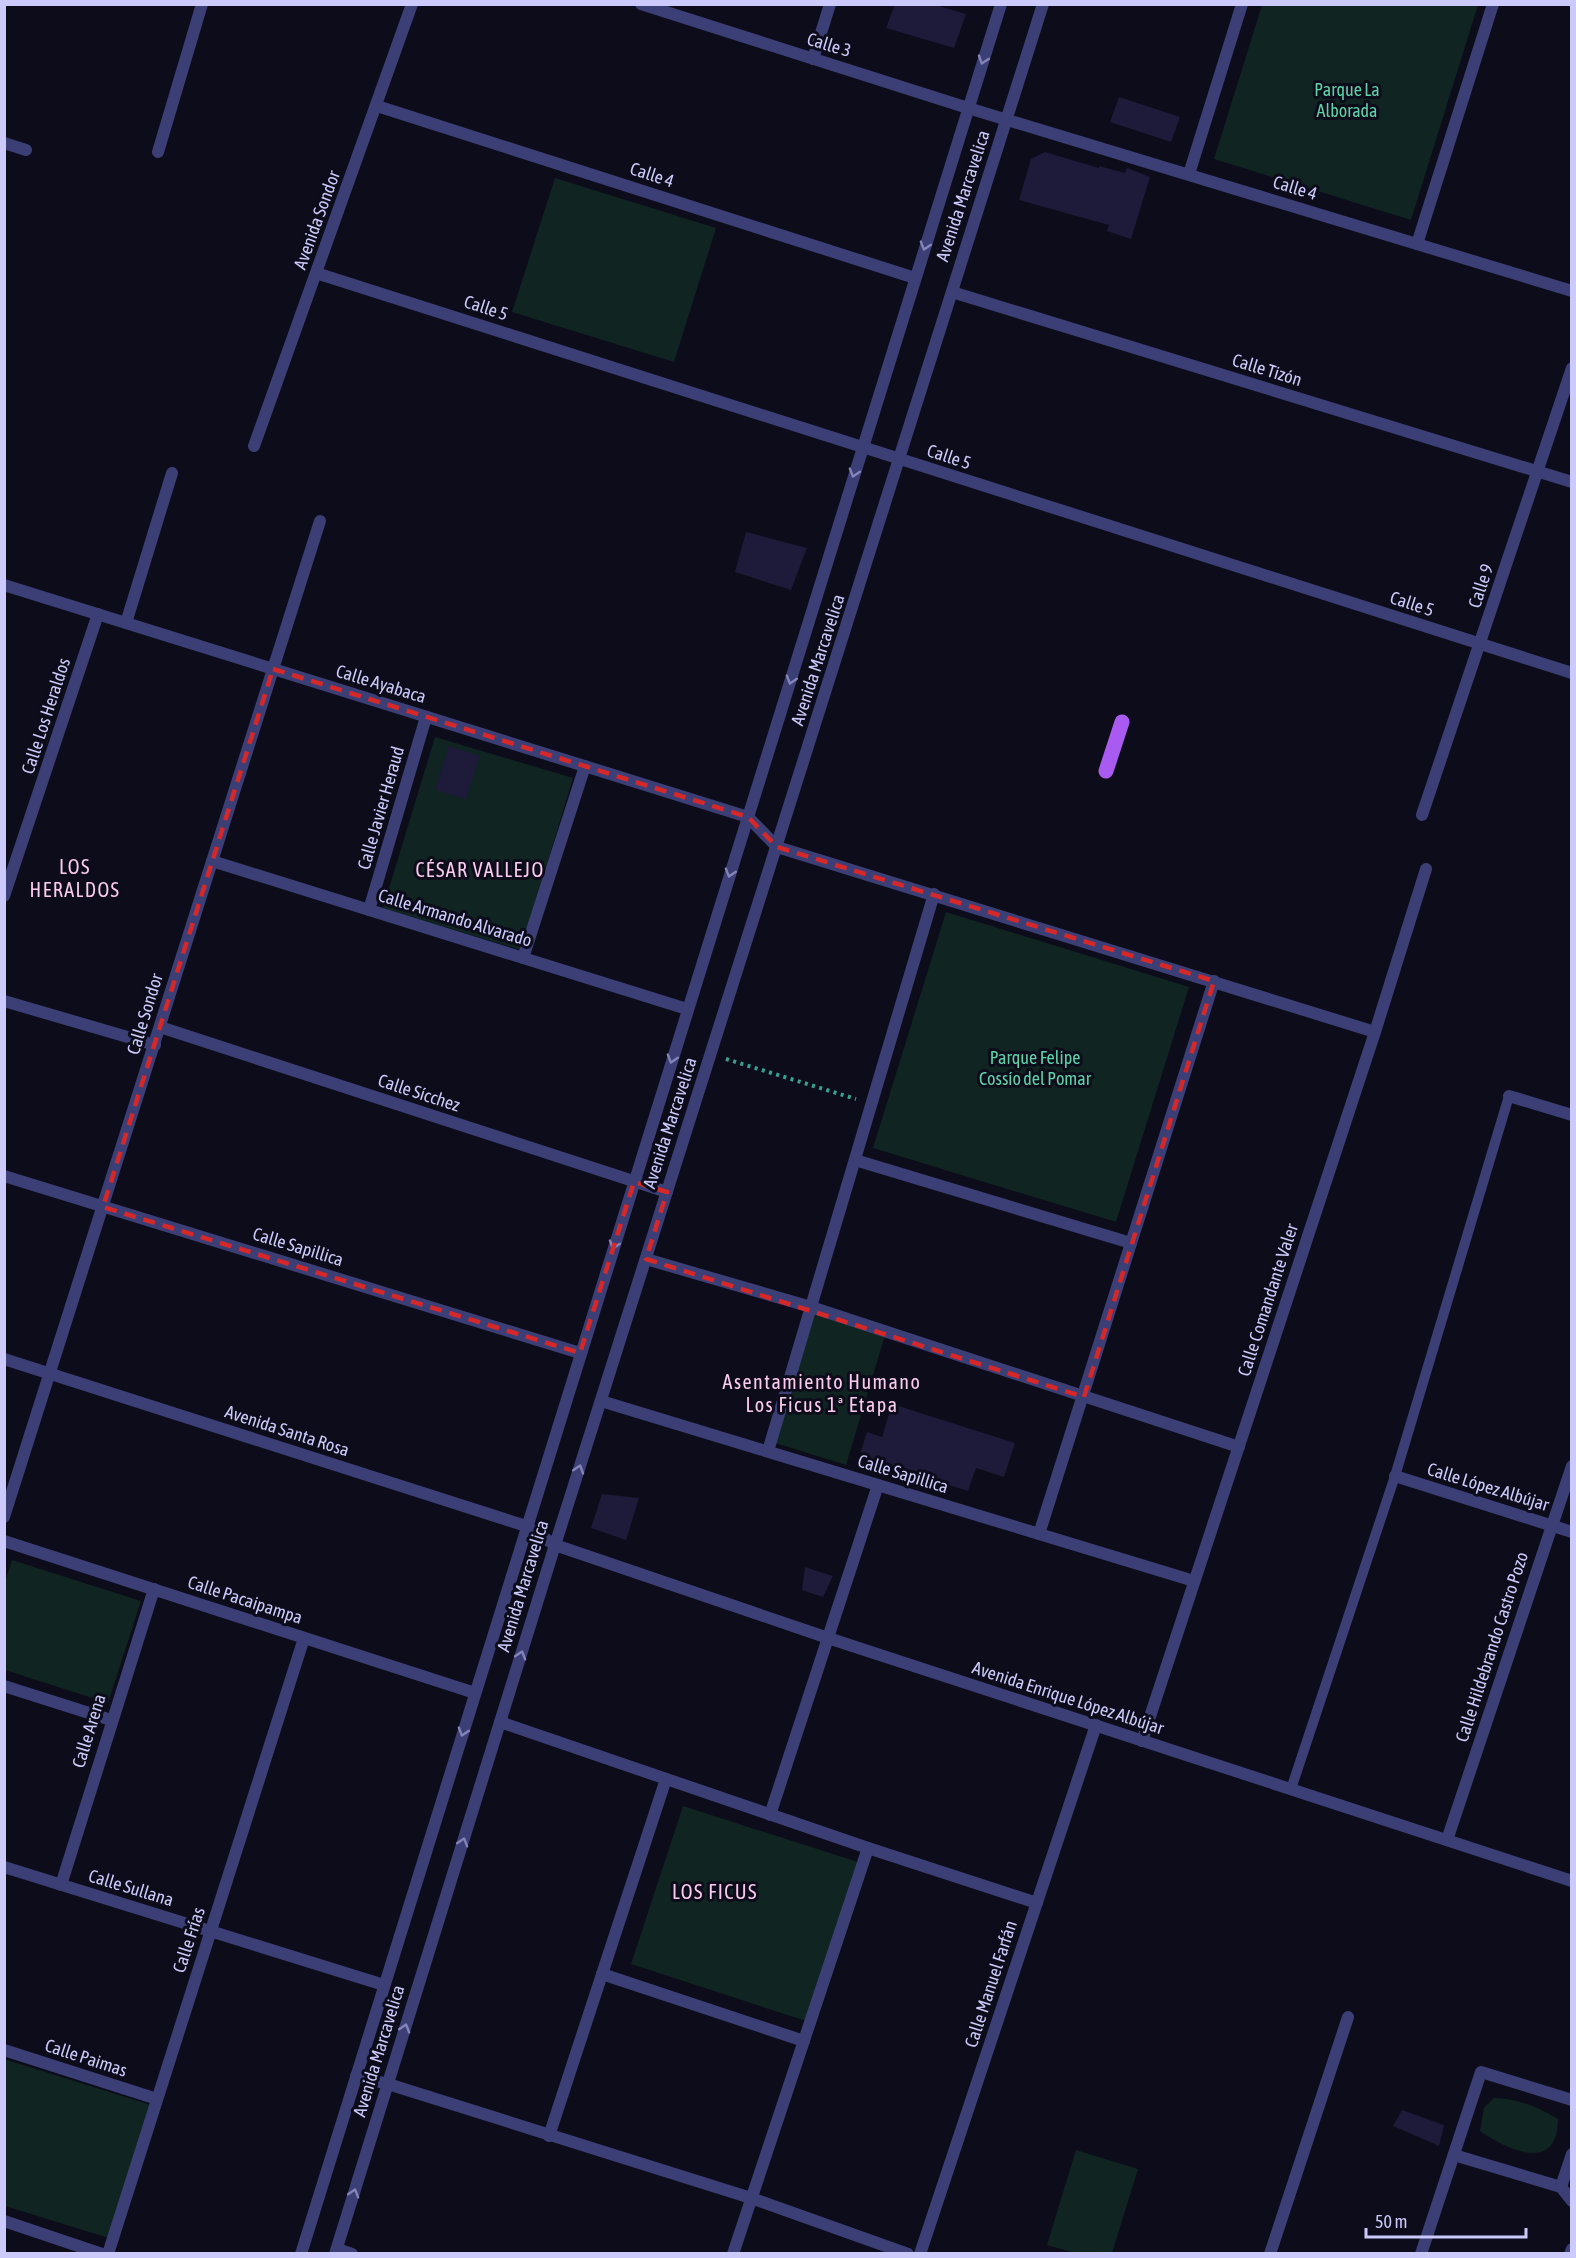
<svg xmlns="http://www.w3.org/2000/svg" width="1576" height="2258" viewBox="0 0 1576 2258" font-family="'Asap Condensed',sans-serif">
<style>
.green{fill:#102421}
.building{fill:#1d1a3a}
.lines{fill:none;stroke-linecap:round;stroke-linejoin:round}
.path{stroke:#36a391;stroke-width:4;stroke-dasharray:3 4.5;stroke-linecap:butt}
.service{stroke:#3b3f76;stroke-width:10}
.pedestrian{stroke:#3b3f76;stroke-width:12}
.minor{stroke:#3b3f76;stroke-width:12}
.tertiary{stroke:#3b3f76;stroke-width:12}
.primary{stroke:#a95bf1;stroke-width:15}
.oneway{stroke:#8384b8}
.marked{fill:none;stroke:#d62828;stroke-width:4.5;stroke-dasharray:12 8;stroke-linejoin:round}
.labels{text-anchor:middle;stroke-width:6;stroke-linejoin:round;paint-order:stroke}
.street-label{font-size:18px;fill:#cbcafb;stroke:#0d0c1a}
.park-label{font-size:18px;fill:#5ed3a9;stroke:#0d0c1a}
.neighbourhood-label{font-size:20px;letter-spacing:1.5px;fill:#fbccef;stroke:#0d0c1a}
</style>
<rect width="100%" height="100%" fill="#0d0c1a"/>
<!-- green -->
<g class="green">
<polygon points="1262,5 1478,5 1411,220 1214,159"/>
<polygon points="555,178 716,228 674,362 512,312"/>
<polygon points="435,737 573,778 521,950 383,908"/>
<polygon points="946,912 1189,987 1116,1222 873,1148"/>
<polygon points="814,1311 886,1332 846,1465 769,1441"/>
<polygon points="12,1560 141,1601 108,1703 5,1670 5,1582"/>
<polygon points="683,1806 858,1862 806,2021 631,1964"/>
<polygon points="4,2059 151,2105 109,2238 5,2206"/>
<path d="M1494,2098c24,1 43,8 64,21 0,54 -49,32 -78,12l4,-23z"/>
<polygon points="1076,2150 1138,2169 1112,2253 1075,2253 1047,2245"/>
</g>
<!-- building -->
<g class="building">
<polygon points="895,4 932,4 966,14 954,48 886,28"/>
<polygon points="1119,97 1180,117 1171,142 1110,122"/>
<polygon points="1045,152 1099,168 1099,166 1125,173 1127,168 1150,177 1131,239 1107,231 1109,225 1019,200 1031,159"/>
<polygon points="746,532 807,548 791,590 735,572"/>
<polygon points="449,746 480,756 466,799 435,790"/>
<polygon points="892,1404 1015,1443 1004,1477 976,1468 968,1491 859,1457 867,1432 882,1437"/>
<polygon points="602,1494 639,1498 626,1540 591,1528"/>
<polygon points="805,1567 833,1576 823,1597 802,1590"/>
<polygon points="1402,2110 1444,2125 1439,2146 1393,2126"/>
</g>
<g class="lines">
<!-- path -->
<polyline class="path" points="726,1059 856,1099"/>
<!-- service -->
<polyline class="service" points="1291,1789 1395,1476 1509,1096"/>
<!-- pedestrian -->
<g class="pedestrian">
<polyline points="770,1815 878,1485"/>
<polyline points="1270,2254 1348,2017"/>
</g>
<!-- minor -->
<g class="minor">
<polyline points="641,4 968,108 1572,291"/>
<polyline points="813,59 830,4"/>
<polyline points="377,106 915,278"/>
<polyline points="4,143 26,150"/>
<polyline points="158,152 202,4"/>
<polyline points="1189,174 1242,4"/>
<polyline points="1417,244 1493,4"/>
<polyline points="316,273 1572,673"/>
<polyline points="952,292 1572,482"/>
<polyline points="254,446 412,4"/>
<polyline points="4,585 748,817 777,847 1375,1032"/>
<polyline points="126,623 172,473"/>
<polyline points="1422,815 1572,368"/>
<polyline points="212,861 687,1009"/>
<polyline points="4,896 98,614"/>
<polyline points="369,910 426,717"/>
<polyline points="523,958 585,766"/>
<polyline points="4,1001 155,1045"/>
<polyline points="160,1027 667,1192"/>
<polyline points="1509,1096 1572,1115"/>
<polyline points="855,1160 1131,1243"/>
<polyline points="4,1176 580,1353"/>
<polyline points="646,1259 811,1307 1239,1447"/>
<polyline points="4,1359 526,1526 555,1545 828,1638 1572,1881"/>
<polyline points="601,1401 1194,1581"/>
<polyline points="768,1451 934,894"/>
<polyline points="1395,1476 1572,1532"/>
<polyline points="4,1517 320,521"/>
<polyline points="1039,1534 1214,981"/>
<polyline points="4,1541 475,1693"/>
<polyline points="4,1686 111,1720"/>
<polyline points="500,1722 868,1848 1037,1903"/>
<polyline points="1142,1741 1375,1032 1426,869"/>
<polyline points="1447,1840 1572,1466"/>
<polyline points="4,1867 384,1985"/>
<polyline points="61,1885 154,1589"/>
<polyline points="602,1974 804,2041"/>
<polyline points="4,2050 157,2099"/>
<polyline points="356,2076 388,2084 751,2198 908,2254"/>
<polyline points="549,2136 666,1779"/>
<polyline points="1454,2155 1561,2187 1572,2201"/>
<polyline points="1561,2187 1572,2154"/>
<polyline points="4,2221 102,2254"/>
<polyline points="337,2249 352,2254"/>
<polyline points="108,2254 304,1638"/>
<polyline points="733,2254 868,1848"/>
<polyline points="920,2254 1096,1725"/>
<polyline points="1421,2254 1481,2072 1572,2100"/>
<polyline points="1570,2254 1572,2249"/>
</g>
<!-- tertiary -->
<g class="tertiary">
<polyline points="301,2254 1001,4"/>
<polyline points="335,2254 555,1545 1043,4"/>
</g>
<!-- primary -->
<polyline class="primary" points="1106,771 1122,722"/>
</g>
<!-- one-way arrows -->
<defs><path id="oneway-chevron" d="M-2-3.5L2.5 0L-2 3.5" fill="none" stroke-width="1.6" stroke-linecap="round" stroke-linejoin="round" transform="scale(1.5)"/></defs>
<g class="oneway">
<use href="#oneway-chevron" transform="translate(983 60) rotate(108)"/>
<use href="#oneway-chevron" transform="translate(925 246) rotate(107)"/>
<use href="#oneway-chevron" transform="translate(854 473) rotate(107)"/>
<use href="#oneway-chevron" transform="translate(791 680) rotate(107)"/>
<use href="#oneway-chevron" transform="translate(730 873) rotate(107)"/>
<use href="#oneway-chevron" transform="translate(672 1059) rotate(107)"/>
<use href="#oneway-chevron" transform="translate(614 1245) rotate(108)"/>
<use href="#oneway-chevron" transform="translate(579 1469) rotate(-72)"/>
<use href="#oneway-chevron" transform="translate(521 1655) rotate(-73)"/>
<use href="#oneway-chevron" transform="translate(463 1732) rotate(107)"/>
<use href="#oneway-chevron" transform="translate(463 1842) rotate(-73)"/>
<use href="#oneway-chevron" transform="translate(405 2028) rotate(-73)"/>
<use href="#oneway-chevron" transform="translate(354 2193) rotate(-73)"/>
</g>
<!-- marked area -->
<path class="marked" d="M273,669l475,148 29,30 437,134 -130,416 -438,-138 21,-67 -33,-10 -54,171 -477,-146z"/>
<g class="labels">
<!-- street labels -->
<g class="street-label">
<text transform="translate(829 45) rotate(17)" y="6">Calle 3</text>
<text transform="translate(652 175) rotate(18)" y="6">Calle 4</text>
<text transform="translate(1295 188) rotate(17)" y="6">Calle 4</text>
<text transform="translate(963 196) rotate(-72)" y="6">Avenida Marcavelica</text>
<text transform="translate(317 220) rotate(-70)" y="6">Avenida Sondor</text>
<text transform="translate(486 308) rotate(18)" y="6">Calle 5</text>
<text transform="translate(1267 370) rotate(17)" y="6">Calle Tizón</text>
<text transform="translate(949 457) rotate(18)" y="6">Calle 5</text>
<text transform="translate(1481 586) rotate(-72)" y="6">Calle 9</text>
<text transform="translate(1412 604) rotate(18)" y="6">Calle 5</text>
<text transform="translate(818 660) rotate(-72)" y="6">Avenida Marcavelica</text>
<text transform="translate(381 684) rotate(17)" y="6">Calle Ayabaca</text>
<text transform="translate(46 716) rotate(-72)" y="6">Calle Los Heraldos</text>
<text transform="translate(381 808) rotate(-74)" y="6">Calle Javier Heraud</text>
<text transform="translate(455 918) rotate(17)" y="6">Calle Armando Alvarado</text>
<text transform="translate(145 1014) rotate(-73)" y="6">Calle Sondor</text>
<text transform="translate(419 1093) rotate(18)" y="6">Calle Sícchez</text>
<text transform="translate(670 1123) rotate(-72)" y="6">Avenida Marcavelica</text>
<text transform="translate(298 1247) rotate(17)" y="6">Calle Sapillica</text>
<text transform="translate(1268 1300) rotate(-72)" y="6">Calle Comandante Valer</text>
<text transform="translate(287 1431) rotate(18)" y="6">Avenida Santa Rosa</text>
<text transform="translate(903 1474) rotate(17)" y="6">Calle Sapillica</text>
<text transform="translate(1488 1487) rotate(17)" y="6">Calle López Albújar</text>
<text transform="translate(523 1586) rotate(-73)" y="6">Avenida Marcavelica</text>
<text transform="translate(245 1600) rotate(18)" y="6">Calle Pacaipampa</text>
<text transform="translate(1492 1647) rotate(-72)" y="6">Calle Hildebrando Castro Pozo</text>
<text transform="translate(1068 1698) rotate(18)" y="6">Avenida Enrique López Albújar</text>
<text transform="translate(89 1731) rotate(-73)" y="6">Calle Arena</text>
<text transform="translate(131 1888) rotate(17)" y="6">Calle Sullana</text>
<text transform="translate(189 1940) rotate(-72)" y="6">Calle Frías</text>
<text transform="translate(991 1984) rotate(-72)" y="6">Calle Manuel Farfán</text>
<text transform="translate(379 2051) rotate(-73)" y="6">Avenida Marcavelica</text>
<text transform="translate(86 2058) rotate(18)" y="6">Calle Paimas</text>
</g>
<!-- park labels -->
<g class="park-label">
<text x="1347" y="96">Parque La<tspan x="1347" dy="21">Alborada</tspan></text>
<text x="1035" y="1064">Parque Felipe<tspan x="1035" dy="21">Cossío del Pomar</tspan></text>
</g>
<!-- neighbourhood labels -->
<g class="neighbourhood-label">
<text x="75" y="874">LOS<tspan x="75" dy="23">HERALDOS</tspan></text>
<text x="480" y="877">CÉSAR VALLEJO</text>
<text x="822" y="1389">Asentamiento Humano<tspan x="822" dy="23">Los Ficus 1ª Etapa</tspan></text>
<text x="715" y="1899">LOS FICUS</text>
</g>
</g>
<!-- border -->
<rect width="1576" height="2258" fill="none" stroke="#cbcafb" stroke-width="12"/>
<!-- scale -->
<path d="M1366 2228v9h160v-9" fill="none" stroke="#cbcafb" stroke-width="3"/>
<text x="1375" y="2228" font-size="18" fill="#cbcafb" stroke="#0d0c1a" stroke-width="4.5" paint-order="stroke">50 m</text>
</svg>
